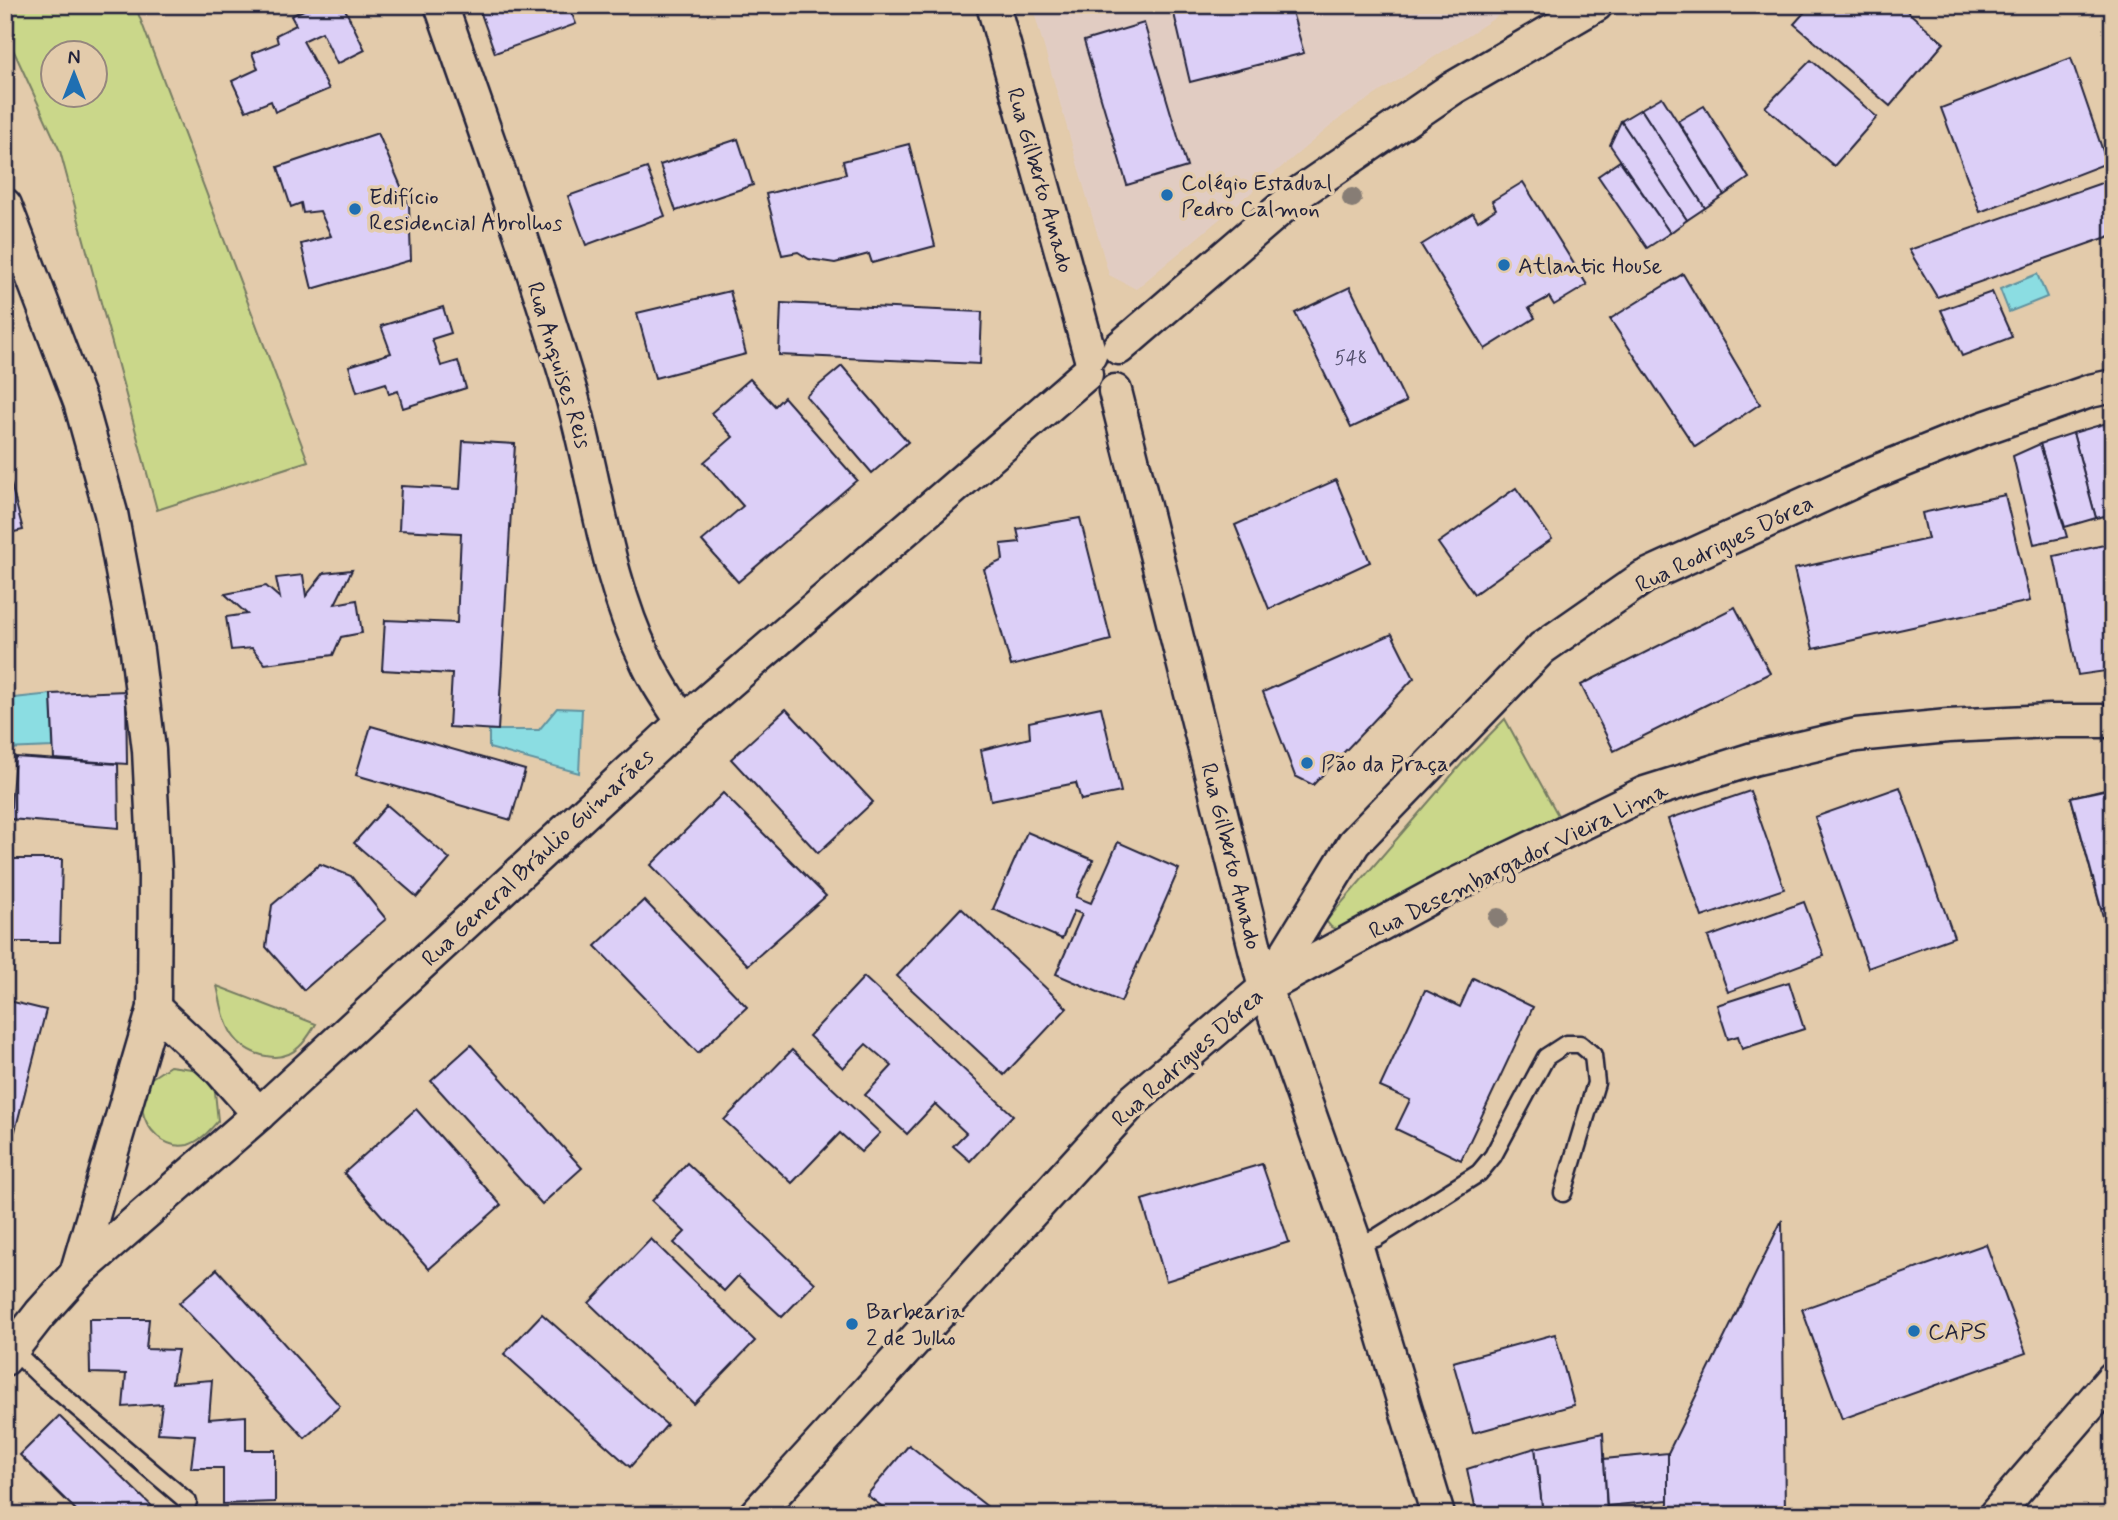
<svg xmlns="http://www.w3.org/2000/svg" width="2118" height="1520" viewBox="0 0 2118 1520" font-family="Mynerve,sans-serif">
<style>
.built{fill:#e1ccc2}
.green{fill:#cad78a;stroke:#767c62;stroke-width:2;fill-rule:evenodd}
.water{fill:#8bdde2;stroke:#61929f;stroke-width:2}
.building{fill:#dccff7;stroke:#22223b;stroke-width:2}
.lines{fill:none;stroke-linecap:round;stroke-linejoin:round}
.service-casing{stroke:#22223b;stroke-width:21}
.minor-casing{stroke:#22223b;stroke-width:37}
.service{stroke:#e3cbab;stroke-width:16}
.minor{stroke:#e3cbab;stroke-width:32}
.tree{fill:#877d74}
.poi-dot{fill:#1f6fb2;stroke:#e3cbab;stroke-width:2.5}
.labels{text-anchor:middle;stroke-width:7;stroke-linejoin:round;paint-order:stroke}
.number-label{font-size:19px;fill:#504d6a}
.street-label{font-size:23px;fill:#22223b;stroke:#e3cbab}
.poi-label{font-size:23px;fill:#22223b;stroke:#e3cbab;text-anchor:start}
</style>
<rect width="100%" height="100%" fill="#e3cbab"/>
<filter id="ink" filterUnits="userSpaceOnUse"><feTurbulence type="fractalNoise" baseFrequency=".0143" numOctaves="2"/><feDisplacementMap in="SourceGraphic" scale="14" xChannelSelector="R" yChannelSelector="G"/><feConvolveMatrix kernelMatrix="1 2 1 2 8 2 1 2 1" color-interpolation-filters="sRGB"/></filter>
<g filter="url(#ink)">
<!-- built -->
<polygon class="built" points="1032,5 1515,5 1344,115 1136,289 1109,275"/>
<!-- green -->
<g class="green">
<path d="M5,5h130l173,456 -151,49 -97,-359 -55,-119zM52,52h42v42h-42z"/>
<polygon points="1505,719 1559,817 1341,932 1331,927 1326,921 1464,761"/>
<path d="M217,986l99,38c-5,8 -10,17 -17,23 -19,19 -54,8 -67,-13 -9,-14 -11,-32 -15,-48z"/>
<path d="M170,1066l29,4 16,22 3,29c-9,10 -17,20 -30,24 -23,5 -43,-16 -46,-37 -2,-8 3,-19 5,-27z"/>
</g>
<!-- water -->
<g class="water">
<polygon points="2037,274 2047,297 2009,312 2000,289"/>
<polygon points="51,694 53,747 5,749 5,699"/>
<polygon points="557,708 582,709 579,773 489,748 489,730 539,730"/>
</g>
<!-- building -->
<g class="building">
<polygon points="314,5 343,5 365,50 337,64 322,32 303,41 329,89 275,112 271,101 246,111 232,81 258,69 252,53 278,43 276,35 296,25 291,16"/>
<polygon points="478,5 579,5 570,9 576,24 495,53"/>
<polygon points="1172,5 1290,5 1304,53 1190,82"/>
<polygon points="1811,5 1900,5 1944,43 1890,106 1794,24"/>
<polygon points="1144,23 1187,167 1127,185 1084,41"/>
<polygon points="2071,58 2107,163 1980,212 1941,108"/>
<polygon points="1811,60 1877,117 1834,166 1765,107"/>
<polygon points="1662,97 1724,195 1705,208 1641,109"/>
<polygon points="1704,106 1749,178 1724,195 1678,121"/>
<polygon points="1641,109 1705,208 1687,220 1621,121"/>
<polygon points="1621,121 1687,220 1670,233 1610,145"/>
<polygon points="378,133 409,205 411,260 312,289 301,244 331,236 320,211 303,213 301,203 291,207 278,167"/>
<polygon points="738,139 753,185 676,211 660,165"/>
<polygon points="909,144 935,246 872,263 869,254 835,263 809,259 798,252 782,255 766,194 846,174 843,161"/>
<polygon points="1620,161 1670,233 1647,248 1598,176"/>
<polygon points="647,168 665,216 586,245 568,196"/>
<polygon points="2113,179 2113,235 1937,297 1909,250"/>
<polygon points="1523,182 1587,285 1554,305 1549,297 1529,308 1535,318 1485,349 1421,245 1473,213 1478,221 1496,209 1492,201"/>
<polygon points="1683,274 1760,404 1695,447 1610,319"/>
<polygon points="1350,287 1406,402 1351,428 1295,313"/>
<polygon points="730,291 746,354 655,378 637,313"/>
<polygon points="1992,292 2012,337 1962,356 1941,310"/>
<polygon points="781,303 982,312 980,364 779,355"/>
<polygon points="443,307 451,333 432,339 441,366 458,361 466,388 403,408 398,391 389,394 386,383 357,392 349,366 391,353 381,326"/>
<polygon points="842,366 908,442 872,473 806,396"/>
<polygon points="750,379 775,406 784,397 857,480 738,582 702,541 743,506 704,462 733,437 711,413"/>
<polygon points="2113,421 2113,447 2107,423"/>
<polygon points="2107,423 2113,447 2113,514 2096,518 2073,433"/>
<polygon points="2073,433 2096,518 2065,527 2040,444"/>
<polygon points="463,441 515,444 498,730 449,727 452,674 382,670 385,620 457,623 461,533 399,530 401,486 460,489"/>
<polygon points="2040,444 2067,537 2034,544 2013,456"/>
<polygon points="5,461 23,530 5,534"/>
<polygon points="1336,480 1370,562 1269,609 1235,525"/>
<polygon points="1516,488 1552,539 1474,594 1438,543"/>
<polygon points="2005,495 2030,601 1813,649 1794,569 1928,539 1922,513"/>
<polygon points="1080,518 1111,640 1011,666 984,569 1003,560 1001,544 1020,542 1017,529"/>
<polygon points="2113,543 2113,670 2078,675 2054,556"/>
<polygon points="352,570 335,604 357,600 362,633 341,637 333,655 265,664 252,648 231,650 226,617 247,614 225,594 266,586 280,598 276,578 303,575 306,596 324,573"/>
<polygon points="1735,607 1770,673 1614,751 1581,685"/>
<polygon points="1392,634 1414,678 1313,785 1295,776 1263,692"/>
<polygon points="126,691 127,764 54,759 51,694"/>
<polygon points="1101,707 1121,792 1081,800 1076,783 991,800 981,750 1030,738 1029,722"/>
<polygon points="786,709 873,802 818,853 731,759"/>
<polygon points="371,726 525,770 511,820 356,775"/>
<polygon points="15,757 118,764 119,828 10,819"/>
<polygon points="1900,787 1954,937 1868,968 1815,817"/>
<polygon points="2113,787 2113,942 2110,943 2071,797"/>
<polygon points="2113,788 2113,906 2101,908 2071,797"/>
<polygon points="1750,791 1784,889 1702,917 1668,819"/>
<polygon points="723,793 826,896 748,965 651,865"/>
<polygon points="387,805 450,859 417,897 354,843"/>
<polygon points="1027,832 1093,860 1076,897 1091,903 1118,842 1179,869 1121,1002 1056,974 1082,914 1074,911 1062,939 993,909"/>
<polygon points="5,859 62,859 60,942 5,942"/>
<polygon points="320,864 351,876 386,919 304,990 266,947 272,905"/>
<polygon points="644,900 747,1007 698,1053 595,946"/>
<polygon points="1804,902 1824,956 1728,992 1708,937"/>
<polygon points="961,908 1067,1008 1004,1075 897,976"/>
<polygon points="864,977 1013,1115 970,1161 953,1146 966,1133 935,1104 907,1134 865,1095 892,1066 866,1044 843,1068 809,1036"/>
<polygon points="1473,978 1533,1007 1461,1160 1396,1129 1410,1100 1380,1087 1425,990 1460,1007"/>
<polygon points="1789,982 1804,1029 1742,1049 1738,1036 1728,1039 1717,1005"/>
<polygon points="5,1000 46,1010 15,1131 5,1129"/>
<polygon points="471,1045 582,1168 542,1204 431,1081"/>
<polygon points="792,1050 880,1133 861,1152 840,1133 792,1183 724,1120"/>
<polygon points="416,1109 501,1205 429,1269 344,1173"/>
<polygon points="687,1163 815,1283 782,1317 738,1276 724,1291 674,1243 685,1232 652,1201"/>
<polygon points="1262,1164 1289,1242 1166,1281 1142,1200"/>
<polygon points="1782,1220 1785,1515 1668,1515 1668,1453"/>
<polygon points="651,1239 755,1341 694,1404 589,1303"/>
<polygon points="1986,1244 2026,1353 1842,1419 1802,1309"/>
<polygon points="217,1269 340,1406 305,1438 179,1303"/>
<polygon points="542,1314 667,1425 630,1467 504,1354"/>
<polygon points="89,1319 149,1319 146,1349 178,1350 172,1383 212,1380 209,1419 246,1416 246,1450 275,1450 275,1502 223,1504 223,1468 191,1468 195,1435 158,1433 162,1404 123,1407 126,1374 90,1373"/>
<polygon points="1555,1334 1574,1405 1473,1433 1453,1362"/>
<polygon points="59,1416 161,1515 81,1515 20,1455"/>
<polygon points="1603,1433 1607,1515 1543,1515 1535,1448"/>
<polygon points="909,1445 998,1515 893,1515 867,1495"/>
<polygon points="1535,1448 1543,1515 1477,1515 1467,1469"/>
<polygon points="1668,1453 1668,1500 1607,1506 1604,1459"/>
</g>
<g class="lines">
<!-- service casing -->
<g class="service-casing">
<g id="service">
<polyline points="1356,1245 1376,1238 1479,1173 1493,1156 1546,1057 1566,1044 1580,1044 1593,1055 1596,1083 1563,1193"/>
<polyline points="12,1349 40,1376 188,1502"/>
</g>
</g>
<!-- minor casing -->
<g class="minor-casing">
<g id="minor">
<path d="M441,5c45,129 91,257 130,388 25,86 34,183 74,265 10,23 24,43 38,64"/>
<polyline points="993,5 1090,355"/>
<polyline points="5,205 80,402 111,513 137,651 149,750 155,871 154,1008 76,1274"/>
<polyline points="1119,348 1299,193 1453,88 1596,5"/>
<polyline points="1115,391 1265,988 1356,1245 1438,1515"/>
<polyline points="1266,987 1442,891 1645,793 1753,759 1856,735 1948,726 2050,721 2113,721"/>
<polyline points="154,1008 220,1070 259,1114"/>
<polyline points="5,1359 40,1314 76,1274 259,1114 683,722 1086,374"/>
<polyline points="755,1515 1134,1100 1265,988 1354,843 1542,648 1644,577 1868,475 1984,428 2090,391 2113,386"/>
<polyline points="1995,1515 2113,1378"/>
</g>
</g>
<!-- service -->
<use href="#service" class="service"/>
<!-- minor -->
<use href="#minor" class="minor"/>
</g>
<!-- trees -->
<g class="tree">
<circle cx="1352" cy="198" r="10"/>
<circle cx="1498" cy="918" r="10"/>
</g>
</g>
<!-- markers -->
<g class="poi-dot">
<circle cx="1167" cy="195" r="7"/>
<circle cx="355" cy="209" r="7"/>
<circle cx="1504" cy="265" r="7"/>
<circle cx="1307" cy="763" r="7"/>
<circle cx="852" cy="1324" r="7"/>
<circle cx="1914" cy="1331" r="7"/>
</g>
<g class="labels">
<!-- number labels -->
<g class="number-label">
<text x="1351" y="364">548</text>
</g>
<!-- street labels -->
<g class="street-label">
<text transform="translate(1041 180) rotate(74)" y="8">Rua Gilberto Amado</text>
<text transform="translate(560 365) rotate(73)" y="8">Rua Anquises Reis</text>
<text transform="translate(1724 543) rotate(-26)" y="8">Rua Rodrigues Dórea</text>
<text transform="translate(1232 856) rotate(76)" y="8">Rua Gilberto Amado</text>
<text transform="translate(537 857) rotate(-43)" y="8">Rua General Bráulio Guimarães</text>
<text transform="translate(1518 860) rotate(-26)" y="8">Rua Desembargador Vieira Lima</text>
<text transform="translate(1187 1057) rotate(-42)" y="8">Rua Rodrigues Dórea</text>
</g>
<!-- poi labels -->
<g class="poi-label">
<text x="1181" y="190">Colégio Estadual<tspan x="1181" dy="26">Pedro Calmon</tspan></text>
<text x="369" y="204">Edifício<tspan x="369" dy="26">Residencial Abrolhos</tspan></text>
<text x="1518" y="273">Atlantic House</text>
<text x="1321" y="771">Pão da Praça</text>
<text x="866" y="1319">Barbearia<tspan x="866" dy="26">2 de Julho</tspan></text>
<text x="1928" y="1339">CAPS</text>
</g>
</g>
<!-- margin -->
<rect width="2118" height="1520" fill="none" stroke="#e3cbab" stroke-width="28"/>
<rect x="14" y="14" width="2090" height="1492" fill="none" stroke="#22223b" stroke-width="2.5" filter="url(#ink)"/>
<!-- north arrow -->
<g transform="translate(74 74)"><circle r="33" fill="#e3cbab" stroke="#96877e" stroke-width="2"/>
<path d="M0-5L12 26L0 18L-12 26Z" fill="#1f6fb2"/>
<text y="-10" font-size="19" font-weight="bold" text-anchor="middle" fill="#22223b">N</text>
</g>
</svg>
